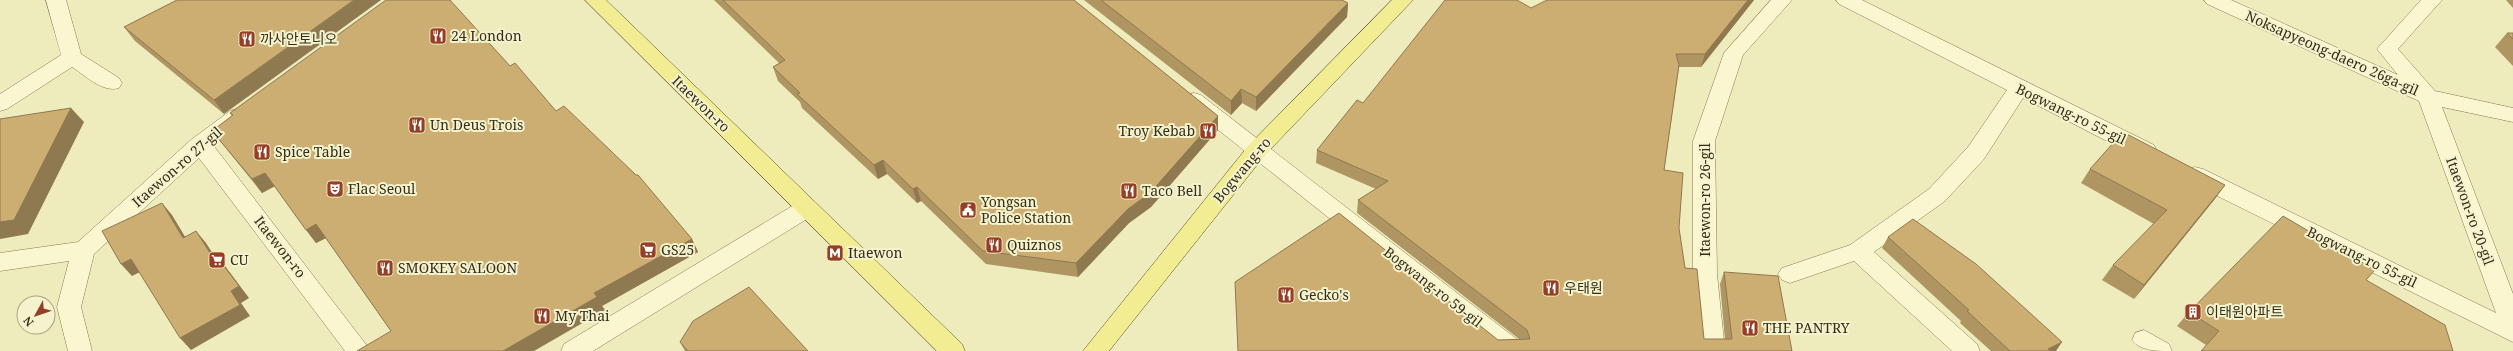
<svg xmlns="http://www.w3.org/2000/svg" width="2513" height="351" viewBox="0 0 2513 351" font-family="'Noto Serif','Noto Sans KR',serif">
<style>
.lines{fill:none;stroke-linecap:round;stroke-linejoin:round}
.minor-casing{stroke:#857b56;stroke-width:1}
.major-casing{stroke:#53472b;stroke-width:1}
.minor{fill:#f9f6d0;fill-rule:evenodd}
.major{fill:#f2ec93;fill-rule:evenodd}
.wall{fill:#af9562}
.shaded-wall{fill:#8f7950}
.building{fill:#ccad72;stroke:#8f7950}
.labels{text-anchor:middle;stroke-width:4;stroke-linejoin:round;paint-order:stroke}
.poi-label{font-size:14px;fill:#352e1b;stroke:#f5f3cd;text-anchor:start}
.street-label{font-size:14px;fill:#352e1b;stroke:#f5f3cd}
</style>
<rect width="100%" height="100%" fill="#eeebbd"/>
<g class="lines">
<!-- minor casing -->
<g class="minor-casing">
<g id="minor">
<path d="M46,0h20l15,54 38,24 3,5 -3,5c-16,5 -33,-12 -47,-21l-65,42 -7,2v-17l61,-39z"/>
<polygon points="1771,0 1792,0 1743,55 1715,141 1717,274 1725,351 1701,351 1693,274 1693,141 1724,53"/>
<polygon points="1836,0 1862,0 2154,145 2157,151 2154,157 2146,159 2138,157 2023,98 1984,159 1945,201 1874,252 1977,344 1980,351 1952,351 1854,261 1790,283 1782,280 1778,274 1782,268 1850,245 1929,189 1968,147 2007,90 1839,4"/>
<polygon points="2204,0 2231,0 2398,75 2377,49 2421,0 2442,0 2398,49 2435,91 2513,108 2513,122 2442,107 2513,294 2513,342 2187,181 2184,175 2187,169 2195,167 2203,169 2496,313 2419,101 2207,4"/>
<polygon points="1194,93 1201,95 1523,344 1526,351 1496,351 1187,105 1184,100 1187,95"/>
<polygon points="237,109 244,111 248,116 244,121 213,145 371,351 345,351 199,158 94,254 81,307 92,351 68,351 57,307 69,261 0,271 0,253 78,242 192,139 230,111"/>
<polygon points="807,200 815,202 818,208 815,214 593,351 561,351 564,344 799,202"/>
<path d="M2144,330l25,14 3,7c-15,0 -32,0 -40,-11l3,-7z"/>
</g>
</g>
<!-- major casing -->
<g class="major-casing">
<g id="major">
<polygon points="585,0 606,0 962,344 965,351 937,351"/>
<polygon points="1392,0 1413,0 1265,155 1109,351 1083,351 1249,145"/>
</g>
</g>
<!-- minor -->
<use href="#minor" class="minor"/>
<!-- major -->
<use href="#major" class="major"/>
</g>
<!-- wall -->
<g class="wall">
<polygon points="177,0 224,114 135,41 124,27"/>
<polygon points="714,0 1074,0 1218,116 1218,130 1151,207 1129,223 1078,277 986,264 921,201 917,203 887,174 878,179 802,108 800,102 778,81 773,67 779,63"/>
<polygon points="1084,0 1342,0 1348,3 1347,17 1256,111 1242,103 1231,115"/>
<polygon points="1754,0 1701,67 1679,67 1664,170 1679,228 1685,268 1704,339 1725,339 1720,284 1724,272 1792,351 1498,340 1519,339 1357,213 1358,200 1376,189 1316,163 1317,150 1363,103"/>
<polygon points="2506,0 2513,0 2513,8"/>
<polygon points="2507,33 2513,33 2513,66 2495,47"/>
<polygon points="510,66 556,111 692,239 698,252 602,306 605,310 391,331 326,238 316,243 275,186 262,193 212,131 232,116 230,113"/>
<polygon points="2090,169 2225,185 2214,200 2134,299 2102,280 2113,265 2154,224 2081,183"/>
<polygon points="1888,237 2056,351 1991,351 1960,323 1961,321 1882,248"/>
<polygon points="2375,270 2206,345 2177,326 2189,312"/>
<polygon points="680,342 808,351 685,351"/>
</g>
<!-- shaded-wall -->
<g class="shaded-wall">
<polygon points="354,0 381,0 224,114 214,100"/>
<polygon points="1748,0 1754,0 1701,67 1705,54"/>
<polygon points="1348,3 1347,17 1256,111 1256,97"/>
<polygon points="1241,89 1242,103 1231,115 1231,101"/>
<polygon points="71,108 84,122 28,234 0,239 0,222"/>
<polygon points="1218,116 1218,130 1151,207 1129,223 1078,277 1076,263"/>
<polygon points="883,160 887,174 878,179 874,165"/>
<polygon points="265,173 275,186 262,193 252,179"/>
<polygon points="2225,185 2214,200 2134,299 2144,285"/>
<polygon points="917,187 921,201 917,203 913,189"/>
<polygon points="162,203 172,215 193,250 183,238"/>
<polygon points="316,224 326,238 316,243 306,230"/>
<polygon points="196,231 206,243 222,268 212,256"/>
<polygon points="692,239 698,252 602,306 605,310 534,351 503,351 594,293"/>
<polygon points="215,254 225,266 249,298 241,303 250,316 191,350 180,338"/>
<polygon points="131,259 142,271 132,276 121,264"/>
<polygon points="2062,342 2056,351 2047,351 2048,349"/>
</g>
<!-- building -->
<g class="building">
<polygon points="177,0 354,0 214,100 124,27"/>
<polygon points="386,0 450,0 510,66 515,63 556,111 564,106 636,175 638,175 692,239 594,293 597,297 503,351 357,351 391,331 316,224 306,230 265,173 252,179 212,131 233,115 230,113"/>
<polygon points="723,0 1074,0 1218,116 1150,193 1128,209 1076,263 983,251 917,187 913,189 883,160 874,165 797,94 800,93 773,67 785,60"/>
<polygon points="1101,0 1342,0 1348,3 1256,97 1241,89 1231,101"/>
<polygon points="1445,0 1517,0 1531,8 1547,0 1748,0 1705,54 1676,54 1679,65 1664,170 1683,173 1679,228 1685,268 1697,269 1704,339 1732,339 1724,272 1778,276 1792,351 1238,351 1235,282 1339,213 1498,340 1530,339 1527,330 1358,200 1388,181 1317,150 1357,100 1363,103"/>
<polygon points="2507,33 2513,33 2513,39"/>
<polygon points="71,108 14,220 0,222 0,119"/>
<polygon points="2123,132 2225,185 2144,285 2113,265 2167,210 2090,169"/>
<polygon points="162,203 183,238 196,231 212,256 215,254 239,286 231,291 240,305 180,338 131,259 121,264 102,231"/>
<polygon points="2283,216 2375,270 2366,280 2445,325 2453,351 2201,351 2219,331 2189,312"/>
<polygon points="1913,219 1976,264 2062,342 2048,349 2051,351 2010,351 1967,311 1969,310 1888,237"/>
<polygon points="749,287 808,351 688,351 680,342 693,321"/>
</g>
<!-- icons -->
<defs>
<g id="restaurant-square" transform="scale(0.9)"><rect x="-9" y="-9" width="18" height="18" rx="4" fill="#954026" stroke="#f5f3cd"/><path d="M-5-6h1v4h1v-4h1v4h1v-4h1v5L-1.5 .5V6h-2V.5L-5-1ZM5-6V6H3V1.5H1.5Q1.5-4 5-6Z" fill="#fff"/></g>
<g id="theatre-square" transform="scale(0.9)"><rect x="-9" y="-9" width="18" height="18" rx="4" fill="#954026" stroke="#f5f3cd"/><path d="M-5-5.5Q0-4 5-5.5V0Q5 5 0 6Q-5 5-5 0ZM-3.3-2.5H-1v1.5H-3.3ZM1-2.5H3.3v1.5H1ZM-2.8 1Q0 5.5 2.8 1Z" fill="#fff"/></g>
<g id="civic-square" transform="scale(0.9)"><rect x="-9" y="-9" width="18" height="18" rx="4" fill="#954026" stroke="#f5f3cd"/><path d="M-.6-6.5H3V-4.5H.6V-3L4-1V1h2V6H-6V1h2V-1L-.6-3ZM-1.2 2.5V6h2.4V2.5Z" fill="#fff"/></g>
<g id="supermarket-square" transform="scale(0.9)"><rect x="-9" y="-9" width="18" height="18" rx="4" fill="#954026" stroke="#f5f3cd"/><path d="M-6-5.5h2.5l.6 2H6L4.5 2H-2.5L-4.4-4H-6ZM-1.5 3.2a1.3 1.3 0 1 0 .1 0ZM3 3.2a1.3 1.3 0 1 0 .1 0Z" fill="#fff"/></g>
<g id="metro-square" transform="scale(0.9)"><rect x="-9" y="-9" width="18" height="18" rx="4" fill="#954026" stroke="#f5f3cd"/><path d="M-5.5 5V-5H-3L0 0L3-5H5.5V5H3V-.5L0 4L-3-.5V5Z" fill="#fff"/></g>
<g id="building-square" transform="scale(0.9)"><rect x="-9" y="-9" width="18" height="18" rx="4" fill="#954026" stroke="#f5f3cd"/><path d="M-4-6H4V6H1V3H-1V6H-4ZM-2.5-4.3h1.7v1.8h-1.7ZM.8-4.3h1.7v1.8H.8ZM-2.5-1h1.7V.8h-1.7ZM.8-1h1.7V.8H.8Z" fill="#fff"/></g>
</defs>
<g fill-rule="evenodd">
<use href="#restaurant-square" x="438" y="36"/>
<use href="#restaurant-square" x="247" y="39"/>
<use href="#restaurant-square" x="417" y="125"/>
<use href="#restaurant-square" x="1208" y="131"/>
<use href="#restaurant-square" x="262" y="152"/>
<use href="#theatre-square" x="335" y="189"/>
<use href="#restaurant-square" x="1129" y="191"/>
<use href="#civic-square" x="968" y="210"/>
<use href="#restaurant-square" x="994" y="245"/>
<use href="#supermarket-square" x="648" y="250"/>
<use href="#metro-square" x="835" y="253"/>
<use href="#supermarket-square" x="217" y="260"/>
<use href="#restaurant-square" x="385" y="268"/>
<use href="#restaurant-square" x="1551" y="288"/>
<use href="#restaurant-square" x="1286" y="295"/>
<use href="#building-square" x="2193" y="312"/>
<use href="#restaurant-square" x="542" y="316"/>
<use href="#restaurant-square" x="1750" y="328"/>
</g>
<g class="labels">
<!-- poi labels -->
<g class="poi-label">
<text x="451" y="41">24 London</text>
<text x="260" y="44">까사안토니오</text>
<text x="430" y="130">Un Deus Trois</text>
<text x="1195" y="136" text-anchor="end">Troy Kebab</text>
<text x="275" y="157">Spice Table</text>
<text x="348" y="194">Flac Seoul</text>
<text x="1142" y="196">Taco Bell</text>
<text x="981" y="207">Yongsan<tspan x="981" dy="16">Police Station</tspan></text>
<text x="1007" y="250">Quiznos</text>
<text x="661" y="255">GS25</text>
<text x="848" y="258">Itaewon</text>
<text x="230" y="265">CU</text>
<text x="398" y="273">SMOKEY SALOON</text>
<text x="1564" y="293">우태원</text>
<text x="1299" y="300">Gecko's</text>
<text x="2206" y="317">이태원아파트</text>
<text x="555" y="321">My Thai</text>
<text x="1763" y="333">THE PANTRY</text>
</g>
<!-- street labels -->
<g class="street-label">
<text transform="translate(2332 53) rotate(24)" y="5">Noksapyeong-daero 26ga-gil</text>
<text transform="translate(701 104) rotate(44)" y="5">Itaewon-ro</text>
<text transform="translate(2071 114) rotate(26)" y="5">Bogwang-ro 55-gil</text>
<text transform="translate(177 167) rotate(-41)" y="5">Itaewon-ro 27-gil</text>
<text transform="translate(1242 170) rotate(-50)" y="5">Bogwang-ro</text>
<text transform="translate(1705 200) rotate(-90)" y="5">Itaewon-ro 26-gil</text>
<text transform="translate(2470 211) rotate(70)" y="5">Itaewon-ro 20-gil</text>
<text transform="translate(280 247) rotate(52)" y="5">Itaewon-ro</text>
<text transform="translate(2362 257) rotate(26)" y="5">Bogwang-ro 55-gil</text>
<text transform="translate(1433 287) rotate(38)" y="5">Bogwang-ro 59-gil</text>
</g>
</g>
<!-- north arrow -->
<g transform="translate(36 315) rotate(230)"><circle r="19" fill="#f5f3cd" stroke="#a8a486"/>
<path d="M0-3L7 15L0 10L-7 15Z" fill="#954026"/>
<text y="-6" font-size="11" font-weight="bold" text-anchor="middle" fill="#352e1b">N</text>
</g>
</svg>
